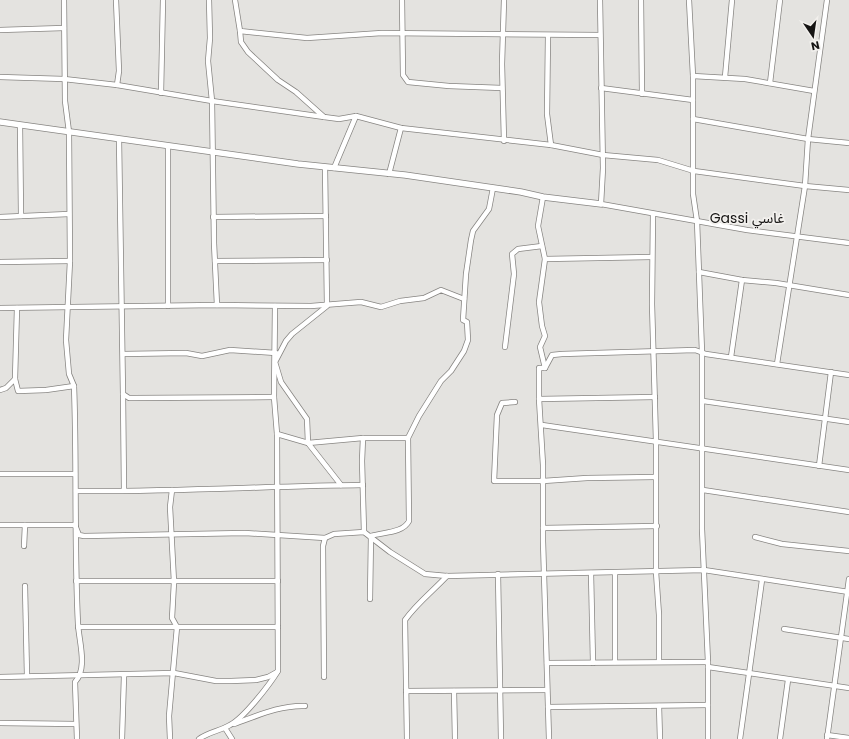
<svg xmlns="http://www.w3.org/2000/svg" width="849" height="739" viewBox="0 0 849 739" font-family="Poppins,'Noto Sans Arabic',sans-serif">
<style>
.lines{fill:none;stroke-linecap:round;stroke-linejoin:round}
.minor-casing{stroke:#878582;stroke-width:6}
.tertiary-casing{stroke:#878582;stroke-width:7}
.minor{stroke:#fff;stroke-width:4.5}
.tertiary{stroke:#fff;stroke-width:5.5}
.labels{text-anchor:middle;stroke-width:3.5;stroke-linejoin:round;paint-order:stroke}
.neighbourhood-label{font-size:14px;fill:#151413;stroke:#f2f0ed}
</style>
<rect width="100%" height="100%" fill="#e4e3e0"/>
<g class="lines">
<!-- minor casing -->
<g class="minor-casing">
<g id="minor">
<path d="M64,0l1,101 4,31 1,129 -4,79 3,34 5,12c3,79 0,159 4,238 1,18 10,44 -3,58l2,57"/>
<polyline points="116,0 119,71 117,85"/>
<polyline points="209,0 210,38 208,61 212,101 214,243 217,305"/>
<polyline points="235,0 240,31 307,38 382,33 600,35"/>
<polyline points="402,0 403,75 408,82 449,86 502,88"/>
<polyline points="600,0 603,168 601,204 747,230 849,243"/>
<polyline points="641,0 642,94"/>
<polyline points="689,0 693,76 693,194 697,221 702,352 702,529 708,662 708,739"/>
<polyline points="0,30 64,28"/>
<polyline points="240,31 241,42 248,52 278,80 296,92 324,117 339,119 356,116 401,128 551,145 603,155 658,160 694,171 805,186 849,190"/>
<polyline points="548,36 547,114 551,145"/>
<polyline points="693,76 745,79 814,91"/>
<polyline points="0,77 64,79 117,85 212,101 324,117"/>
<polyline points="725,77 732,0"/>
<polyline points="770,83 780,0"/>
<polyline points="601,88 693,100"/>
<polyline points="161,93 163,0"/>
<polyline points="693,119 808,139 849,143"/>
<polyline points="20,125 21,216"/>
<polyline points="119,139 123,394 129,398 134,398 274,397"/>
<polyline points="504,141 502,64 504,0"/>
<polyline points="168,146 168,306"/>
<polyline points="325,167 327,306 292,334 286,341 275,362 281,382 307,419 308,443 341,485"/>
<polyline points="334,168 356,116"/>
<polyline points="389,174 401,128"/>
<polyline points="543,197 538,226 545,259 539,302 542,326 545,336 540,347 545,368"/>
<polyline points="653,214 652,304 656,441 656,572 659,615 659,661"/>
<polyline points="0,217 69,214"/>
<polyline points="213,217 326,216"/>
<polyline points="545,259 651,257"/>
<polyline points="215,261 327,260"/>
<polyline points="0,262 70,261"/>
<polyline points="699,272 742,280 776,283 849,295"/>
<polyline points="0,308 217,305 311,306 361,302 381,307 400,301 424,298 441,290 464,299"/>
<polyline points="505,347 514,274 512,254 518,249 542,246"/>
<polyline points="123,354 186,353 202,356 230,350 276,353"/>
<polyline points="731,357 742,280"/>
<polyline points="777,364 805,186 808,139 827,0"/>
<polyline points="15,379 17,308"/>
<polyline points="0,390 6,388 15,379 18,391 46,390 74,386"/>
<polyline points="123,394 124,490"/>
<polyline points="539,399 655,397"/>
<polyline points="703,401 849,422"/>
<polyline points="515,402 502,403 497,415 494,481 543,481 587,478 655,477"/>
<polyline points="542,425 849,470"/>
<polyline points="277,434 308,443 363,438 408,438"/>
<polyline points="363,438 362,461 364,532"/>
<polyline points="819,466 831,372"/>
<polyline points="0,474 75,474"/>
<polyline points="703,490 849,512"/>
<path d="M76,491c96,1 191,-5 287,-6"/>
<polyline points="0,525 75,525 79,535 84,536 245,533 325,538 334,534 364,532 390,552 425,574 447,576 704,570 849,592"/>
<polyline points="543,528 657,526"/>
<path d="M371,536c13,-4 32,-3 38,-15l-1,-83 11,-22 22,-35 10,-10 13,-20 4,-11 -1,-18 -4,-2 3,-46 5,-34 2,-9 16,-22 4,-21"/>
<polyline points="755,537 782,544 849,551"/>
<polyline points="24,546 25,525"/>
<polyline points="591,573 593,663"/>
<polyline points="615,573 615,662"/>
<polyline points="498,574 501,739"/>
<path d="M76,581c67,0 134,0 202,0"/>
<polyline points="25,586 27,676"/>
<polyline points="370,599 371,536"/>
<polyline points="78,627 278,627"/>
<polyline points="784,629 849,639"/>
<polyline points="547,663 708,662"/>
<polyline points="708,667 849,688"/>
<polyline points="0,677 174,673 216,681 231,681 256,680 268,677 277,672"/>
<polyline points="324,677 323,546 325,538"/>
<polyline points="406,691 547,690"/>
<polyline points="454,691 455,739"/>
<polyline points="659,706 660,739"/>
<polyline points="548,707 708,705"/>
<polyline points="0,723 76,724"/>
<path d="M234,724c23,-8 46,-19 71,-18"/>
<polyline points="225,728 232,739"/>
<polyline points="827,735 849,738"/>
<polyline points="122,739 124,676"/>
<polyline points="170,739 169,716 177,627 172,618 174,582 170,507 172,490"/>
<path d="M199,739c9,-7 21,-8 31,-14 14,-7 40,-41 48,-54l-1,-237 -3,-37 1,-91"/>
<path d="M407,739l-2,-119c12,-17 28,-29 42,-44"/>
<polyline points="549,739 543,541 543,465 539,399 539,368 545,368 552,355 562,354 695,350 706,354 849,375"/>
<polyline points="740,739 762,580"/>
<polyline points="780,739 788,680"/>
<polyline points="827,739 849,579"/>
</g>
</g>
<!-- tertiary casing -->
<g class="tertiary-casing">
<polyline id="tertiary" points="0,122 298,164 405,175 521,192 543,197 601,204"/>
</g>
<!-- minor -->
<use href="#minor" class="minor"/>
<!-- tertiary -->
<use href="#tertiary" class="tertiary"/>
</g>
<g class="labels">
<!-- neighbourhood labels -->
<g class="neighbourhood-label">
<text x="747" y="223">Gassi غاسي</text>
</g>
</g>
<!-- north arrow -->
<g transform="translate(813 36) rotate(167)" stroke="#f2f0ed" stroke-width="3" paint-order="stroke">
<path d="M0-3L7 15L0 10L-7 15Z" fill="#151413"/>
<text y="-6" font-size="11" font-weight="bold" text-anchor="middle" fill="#151413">N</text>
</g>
</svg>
